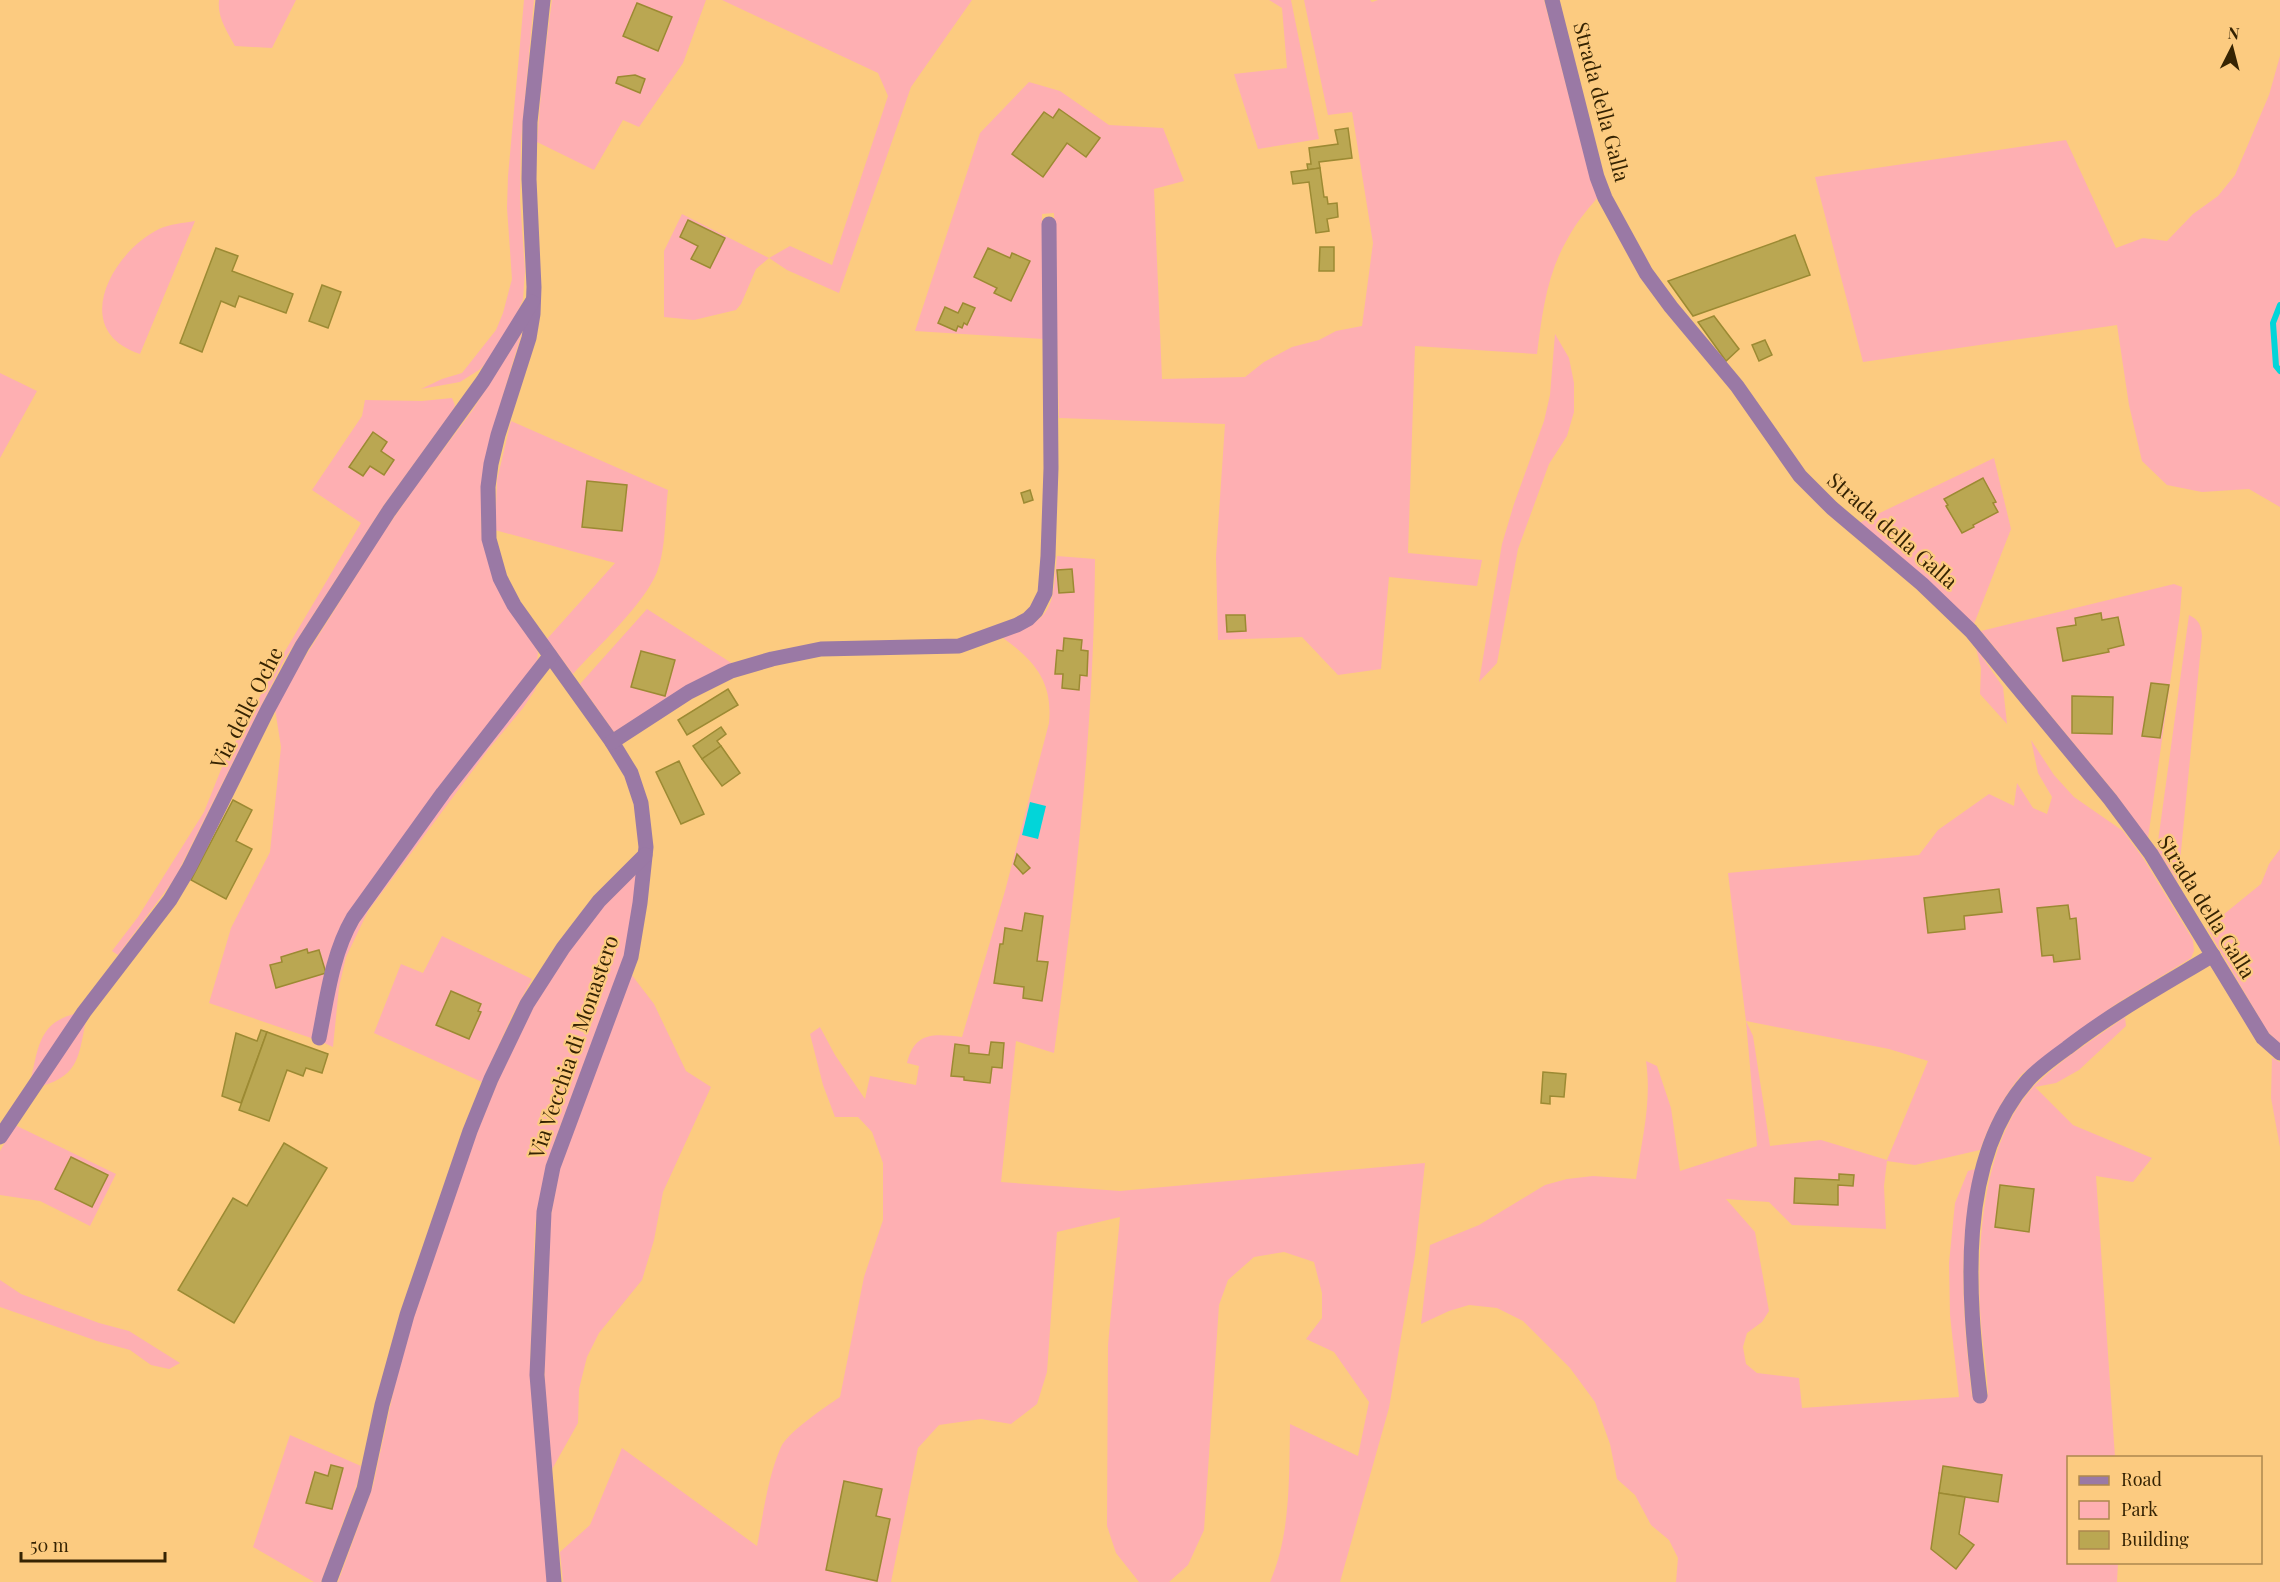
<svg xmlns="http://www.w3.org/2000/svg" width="2280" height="1582" viewBox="0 0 2280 1582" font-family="'Playfair Display',serif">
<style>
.green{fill:#feafb2;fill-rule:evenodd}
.water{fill:#02d5d9}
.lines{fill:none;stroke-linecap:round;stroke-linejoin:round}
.stream{stroke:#02d5d9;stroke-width:6}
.building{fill:#baa752;stroke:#9c8a33;stroke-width:1.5}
.minor{stroke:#9a79a5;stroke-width:15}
.labels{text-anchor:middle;stroke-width:4.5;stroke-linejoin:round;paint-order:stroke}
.street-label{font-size:21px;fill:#362403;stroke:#fccb80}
</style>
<rect width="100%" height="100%" fill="#fccb80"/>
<!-- green -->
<g class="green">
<path d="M219,0h77l-24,48 -37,-2c-8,-15 -18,-29 -16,-46z"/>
<polygon points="524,0 534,0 521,142 520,199 525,271 523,300 512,323 488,361 479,370 460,382 421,389 442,379 462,373 496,330 503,313 512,279 507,208 508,176"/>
<polygon points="552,0 706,0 683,63 639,127 623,120 594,170 537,142 543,68"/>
<polygon points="722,0 972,0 911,87 839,293 787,270 769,258 756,269 741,304 736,310 694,320 664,317 664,251 682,214 769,258 790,246 832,265 888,96 878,73"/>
<polygon points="1269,0 1291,0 1319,139 1258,149 1234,74 1287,68 1282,8"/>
<path d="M1304,0h66l2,2 6,-2h166l38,147 16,50c-11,13 -22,26 -30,41 -21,35 -26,76 -31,116l-122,-8 -7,207 74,7 -5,26 -88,-9 -8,92 -43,6 -36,-38 -84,3 -2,-83 9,-133 -166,-6 -5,-205 -12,1 1,125 -128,-8 65,-198 49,-51 31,9 49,34 54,3 21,53 -30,8 8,190 83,-2 19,-15 28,-15 27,-7 17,-9 26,-5 11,-83 -21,-131 -24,3z"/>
<polygon points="2280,56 2280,507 2249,489 2202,492 2167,485 2142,461 2129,405 2117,325 1863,362 1815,177 2066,140 2116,248 2143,238 2167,241 2193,214 2218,196 2235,175 2269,95"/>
<path d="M195,221l-55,133c-71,-23 -29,-101 19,-125 11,-5 24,-6 36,-8z"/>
<polygon points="522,332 494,425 481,489 481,517 482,538 536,648 538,653 537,662 349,914 314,1039 209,1003 231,928 270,852 281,747 275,709 298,668 381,536 418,483 472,411"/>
<polygon points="1555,334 1569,358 1574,383 1574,412 1567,436 1549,464 1518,549 1497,663 1479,682 1502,544 1514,504 1544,421 1550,395"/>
<polygon points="0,373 37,391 0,458"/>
<polygon points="452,398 455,405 453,410 384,505 284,660 175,878 118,955 112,951 138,917 204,812 222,767 278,663 361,523 312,490 362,416 365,400 422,401"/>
<path d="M511,421l157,69c-3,24 -2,59 -11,82 -14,34 -59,74 -84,102l-26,-35 68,-76 -120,-33 2,-50z"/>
<polygon points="1994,458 2011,529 1974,624 1859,523"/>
<path d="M1057,556l38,3c-1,165 -19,330 -41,494l-38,-12 -15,141 119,9 305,-28 -10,92 -26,153 -49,174h-70c21,-48 19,-106 20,-158l68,32 11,-54 -35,-50 -28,-13 16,-21v-25l-8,-31 -30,-10 -30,5 -26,23 -9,25 -15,225 -16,35 -19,17h-30l-23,-29 -9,-27 1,-181 12,-128 -63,15 -10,140 -10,32 -26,20 -30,-5 -42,6 -21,23 -27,134h-328l-3,-30 30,-27 32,-77 135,98c6,-31 11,-70 24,-99 7,-15 44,-40 59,-50l24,-120 19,-57v-57l-11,-31 -14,-15h-23l-12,-32 -13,-51 10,-7 15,28 30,44 5,-23 46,9 3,-19 -12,-3c8,-32 27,-29 55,-26l43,-146 44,-168c4,-41 -14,-62 -46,-85 52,-21 49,-29 54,-82z"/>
<polygon points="2174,584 2182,587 2180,613 2148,838 2114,792 1981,631"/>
<polygon points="647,609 733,664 691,683 614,732 580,684"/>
<path d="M2189,615c10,5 12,10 13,21l-24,246 -21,-33z"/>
<polygon points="1976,648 2003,687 2007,724 1980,694 1981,668"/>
<polygon points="538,680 535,690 523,708 488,750 368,911 346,957 339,987 333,1047 322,1042 347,941 398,862"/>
<path d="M2031,740l23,35 20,22 49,34 20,27 50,82 1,11 -3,7 -75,46 -94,70c-19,23 -32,48 -42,76l-65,15 -28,-4 -3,25 2,43 -94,-4 -23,-23 -43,-3 29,33 14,79 -7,11 -15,11 -4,14 3,17 11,9 42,5 3,30 157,-11 -9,-82 -1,-52 6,-60 13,-32 7,-2c-18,76 -12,150 -3,227l16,-1c-1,-29 -7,-58 -8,-87 -3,-69 4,-169 54,-222 27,-27 60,-47 91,-69l1,9 -47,44 -23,13 -21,4 38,38 79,33 -19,24 -37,-6 19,281 -47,1v104l50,1 -1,19h-441l2,-24 -9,-18 -18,-15 -16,-30 -18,-16 -7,-35 -15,-42 -25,-34 -47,-47 -26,-13 -28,-3 -20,6 -28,13 9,-79 49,-20 66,-40 22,-6 26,-3 43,3c6,-40 16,-78 10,-118l11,5 14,42 9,63 77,-25 -11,-125 -18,-148 191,-18 19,-25 51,-36 25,12 3,-23 16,25 14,6 5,-17 -14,-24zM1746,1021l143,28 39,12 -41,99 -66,-20 -51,6 -17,-110z"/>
<polygon points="2280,849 2280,1044 2267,1031 2207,928 2261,884 2269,864"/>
<polygon points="638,872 625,954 555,1140 546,1168 535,1225 530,1365 548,1582 338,1582 373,1486 402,1352 476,1134 501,1074 539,994 594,916"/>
<polygon points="442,936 532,979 512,1016 482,1082 374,1033 401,964 423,973"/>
<polygon points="631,974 654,1004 686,1071 711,1087 663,1192 654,1240 642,1280 599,1333 587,1357 579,1389 578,1423 551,1471 546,1423 544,1356 551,1215 559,1171"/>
<path d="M75,1014l-44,65c7,-30 8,-57 44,-65z"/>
<path d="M86,1020c-7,33 -6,56 -45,66z"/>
<polygon points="2272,1058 2280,1062 2280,1147 2271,1098"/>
<polygon points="15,1125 116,1174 90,1226 40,1201 0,1195 0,1151"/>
<polygon points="0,1280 21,1294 99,1323 129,1331 180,1363 169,1369 151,1365 130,1350 97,1341 0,1307"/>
<polygon points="290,1435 361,1466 357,1484 321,1582 314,1582 253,1547"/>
</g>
<!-- water -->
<polygon class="water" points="1030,802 1046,806 1038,839 1022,835"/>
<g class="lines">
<!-- stream -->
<polyline class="stream" points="2280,305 2273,323 2276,366 2280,371"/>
</g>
<!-- building -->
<g class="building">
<polygon points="637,3 672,17 658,51 623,36"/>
<polygon points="635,75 645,79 640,93 616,83 618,77"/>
<polygon points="1059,109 1100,138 1086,157 1067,143 1043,177 1012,154 1044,112 1053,118"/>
<polygon points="1348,128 1352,158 1319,162 1320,168 1308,170 1307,164 1311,164 1309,148 1338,144 1335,130"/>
<polygon points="1320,168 1324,197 1327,197 1328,204 1337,203 1338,217 1327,219 1329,231 1316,233 1309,182 1293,184 1291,172"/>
<polygon points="688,220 725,238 710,268 691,259 698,246 680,237"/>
<polygon points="1795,235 1810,275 1693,316 1668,281"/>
<polygon points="1320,247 1334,247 1334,271 1319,271"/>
<polygon points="216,248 238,256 232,271 293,294 286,313 239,296 235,307 221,301 202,352 180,343"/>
<polygon points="988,248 1010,258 1012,253 1030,261 1011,301 994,293 997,288 974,277"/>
<polygon points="322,285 341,292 328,328 309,321"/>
<polygon points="963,303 975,308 967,325 964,323 962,328 958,326 956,331 938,323 945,307 958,313"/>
<polygon points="1714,316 1739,349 1726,361 1698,322"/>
<polygon points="1765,340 1772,355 1759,361 1752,345"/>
<polygon points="373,432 387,442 381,451 394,460 384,475 370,466 363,476 349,467"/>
<polygon points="1983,478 1996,502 1993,503 1998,512 1973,525 1974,527 1962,533 1946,506 1948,505 1944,499"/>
<polygon points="587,481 627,485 622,531 582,527"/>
<polygon points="1030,490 1033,500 1024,503 1021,493"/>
<polygon points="1072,569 1074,592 1059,593 1057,570"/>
<polygon points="2101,613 2102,620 2118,617 2124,645 2108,649 2109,652 2063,661 2057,628 2076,625 2075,618"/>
<polygon points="1226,615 1245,615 1246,631 1227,632"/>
<polygon points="1064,638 1082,640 1081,650 1088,651 1087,676 1080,675 1079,690 1062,688 1063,674 1055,674 1057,650 1063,651"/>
<polygon points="641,651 675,660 665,696 631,687"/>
<polygon points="2151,683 2169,685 2160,738 2142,736"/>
<polygon points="728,689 738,705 687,735 678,720"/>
<polygon points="2072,696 2113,697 2112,734 2072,733"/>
<polygon points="721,727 726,734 717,741 721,746 702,759 693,746"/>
<polygon points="721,746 740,773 722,786 702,759"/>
<polygon points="679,761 704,814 681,824 656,772"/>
<polygon points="233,800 252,810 236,841 252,849 226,899 191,880"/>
<polygon points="1017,854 1030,868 1023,874 1014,864"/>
<polygon points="1999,889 2002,912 1964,916 1965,929 1928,933 1924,898"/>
<polygon points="2068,905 2070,919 2076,918 2080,959 2054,962 2053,955 2042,956 2037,908"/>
<polygon points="1025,913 1043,916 1037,961 1048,962 1042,1001 1023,998 1024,987 994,983 1000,944 1003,944 1005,928 1022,931"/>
<polygon points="307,949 308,953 319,950 326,973 276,988 270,965 282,962 281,957"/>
<polygon points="451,991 481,1004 478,1011 481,1012 469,1039 436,1025"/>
<polygon points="261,1030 267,1032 241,1103 222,1096 236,1033 257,1041"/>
<polygon points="267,1032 328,1054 322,1073 306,1068 303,1076 287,1070 269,1121 239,1110"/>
<polygon points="991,1042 1004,1043 1002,1068 992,1067 990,1083 964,1080 964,1077 951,1076 955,1044 969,1046 969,1053 989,1055"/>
<polygon points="1543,1072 1566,1074 1564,1097 1550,1096 1550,1104 1541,1103"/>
<polygon points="284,1143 327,1168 234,1323 178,1290 233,1198 247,1206"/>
<polygon points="71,1157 108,1175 92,1207 55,1189"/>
<polygon points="1839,1174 1854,1175 1853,1186 1838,1185 1838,1205 1794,1203 1795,1178 1839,1180"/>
<polygon points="2000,1185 2034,1189 2029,1232 1995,1227"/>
<polygon points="331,1465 343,1468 332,1509 306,1503 315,1472 328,1476"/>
<polygon points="1943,1466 2002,1475 1998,1502 1939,1493"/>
<polygon points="844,1481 882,1489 876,1516 890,1519 877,1581 826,1570"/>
<polygon points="1939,1493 1965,1497 1959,1534 1974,1545 1956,1569 1931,1549"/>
</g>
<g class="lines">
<!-- minor -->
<g class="minor">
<polyline points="543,0 530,122 529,179 534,287 533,314 529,338 498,435 491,464 488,487 489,539 500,578 514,605 612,742 631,773 641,803 646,847 640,903 631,957 553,1167 544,1212 537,1375 554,1582"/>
<polyline points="1552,0 1597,177 1605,198 1646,273 1671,307 1737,386 1800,476 1832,508 1922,584 1971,631 2110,799 2151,854 2263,1038 2280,1053"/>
<polyline points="612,742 689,692 731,671 772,659 821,649 959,646 1017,625 1028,619 1036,611 1045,593 1048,556 1051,468 1049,224"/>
<path d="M319,1038c8,-40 13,-84 34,-120l90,-125 107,-137"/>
<polyline points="0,1137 84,1012 170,900 189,868 268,709 302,646 389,511 483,381 532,302"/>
<path d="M1980,1396c-12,-100 -24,-235 48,-316 11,-12 25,-22 39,-32 45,-35 96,-63 146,-93"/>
<polyline points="329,1582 364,1489 382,1405 407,1315 470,1131 491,1079 527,1004 563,948 599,901 645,855"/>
</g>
</g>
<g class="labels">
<!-- street labels -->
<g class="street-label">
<text transform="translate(1601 102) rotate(75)" y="7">Strada della Galla</text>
<text transform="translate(1892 531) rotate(41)" y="7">Strada della Galla</text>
<text transform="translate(247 708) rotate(-63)" y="7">Via delle Oche</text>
<text transform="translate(2206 907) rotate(58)" y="7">Strada della Galla</text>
<text transform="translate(574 1047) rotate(-71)" y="7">Via Vecchia di Monastero</text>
</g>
</g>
<!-- legend -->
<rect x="2067" y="1456" width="195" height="108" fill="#fccb80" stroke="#ad884e" stroke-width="1.5"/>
<rect x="2079" y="1476" width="30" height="9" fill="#9a79a5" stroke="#ad884e" stroke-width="1.5"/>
<text x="2121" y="1486" font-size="18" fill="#362403">Road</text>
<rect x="2079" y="1501" width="30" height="18" fill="#feafb2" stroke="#ad884e" stroke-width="1.5"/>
<text x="2121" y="1516" font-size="18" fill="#362403">Park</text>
<rect x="2079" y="1531" width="30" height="18" fill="#baa752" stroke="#ad884e" stroke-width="1.5"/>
<text x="2121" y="1546" font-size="18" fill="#362403">Building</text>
<!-- north arrow -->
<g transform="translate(2232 48) rotate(6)" stroke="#fccb80" stroke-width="4.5" paint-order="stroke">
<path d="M0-4.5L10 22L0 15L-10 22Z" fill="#362403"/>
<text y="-9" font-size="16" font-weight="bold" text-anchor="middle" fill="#362403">N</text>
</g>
<!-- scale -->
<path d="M21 1552v9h144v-9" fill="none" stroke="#362403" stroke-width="3"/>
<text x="30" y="1552" font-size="18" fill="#362403" stroke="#fccb80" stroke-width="4.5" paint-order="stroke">50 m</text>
</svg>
